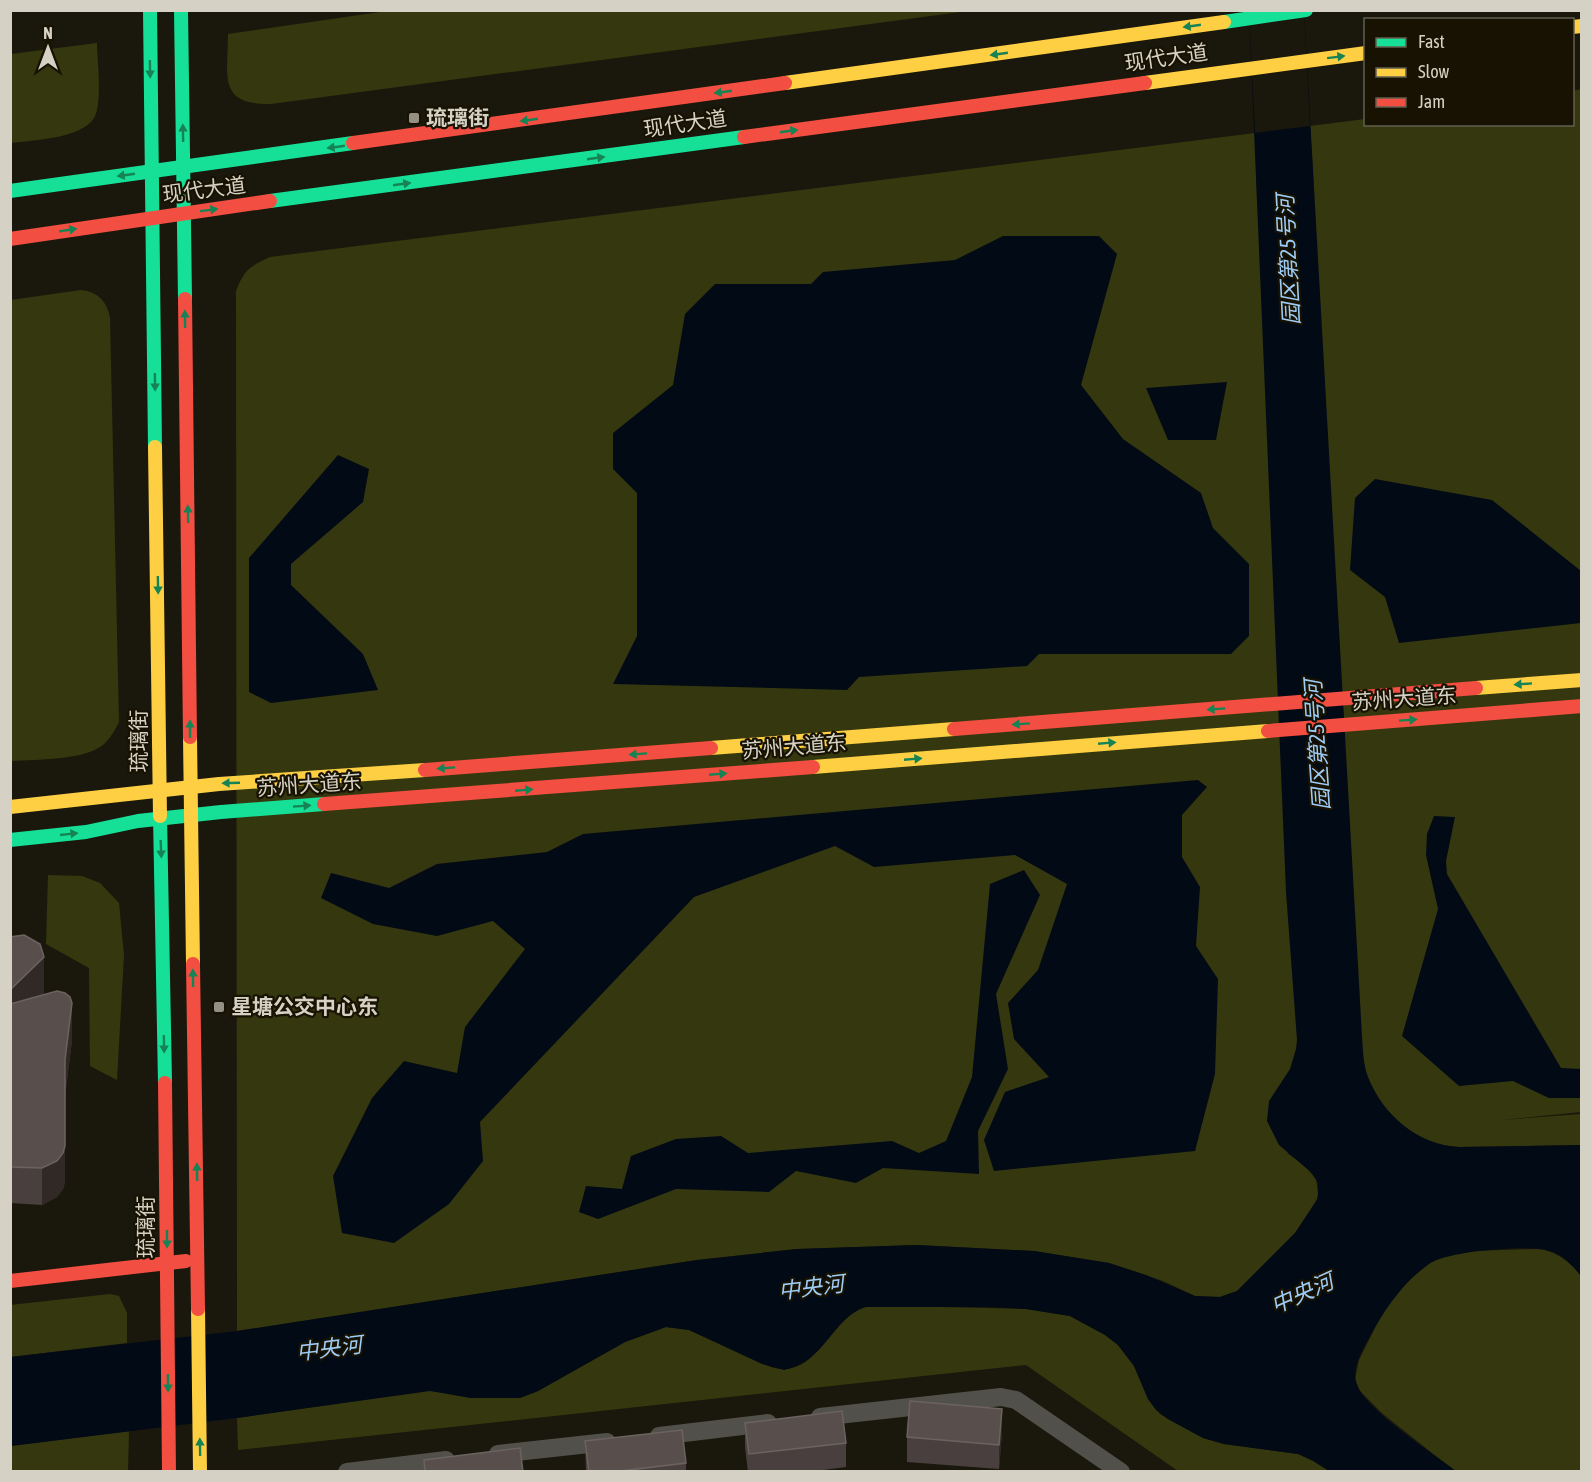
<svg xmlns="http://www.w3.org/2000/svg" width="1592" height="1482" viewBox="0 0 1592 1482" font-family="'Asap Condensed','Noto Sans SC',sans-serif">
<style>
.green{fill:#35380e}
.water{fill:#020a16}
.pier{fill:#1a180c}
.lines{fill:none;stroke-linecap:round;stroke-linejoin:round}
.street{stroke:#51504a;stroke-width:18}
.fast{stroke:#16e098;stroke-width:14}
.slow{stroke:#ffcf43;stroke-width:14}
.jam{stroke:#f24e42;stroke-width:14}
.wall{fill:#4a3f3f}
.shaded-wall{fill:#302925}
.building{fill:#584f4d;stroke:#6c6360;stroke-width:1.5}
.oneway{fill:#168354}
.poi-dot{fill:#949184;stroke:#171201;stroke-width:2}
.labels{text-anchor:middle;stroke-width:4.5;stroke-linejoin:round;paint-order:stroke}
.street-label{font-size:21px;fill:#d5d2c5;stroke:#171201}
.poi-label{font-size:21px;font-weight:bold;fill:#d5d2c5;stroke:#171201;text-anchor:start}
.water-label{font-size:22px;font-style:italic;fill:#9eccf7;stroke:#171201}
</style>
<rect width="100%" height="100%" fill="#1a180c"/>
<!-- green -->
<g class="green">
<path d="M394,10h574v1l-697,93c-54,1 -43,-28 -43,-70z"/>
<path d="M97,43c0,18 6,60 -3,75 -13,21 -61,22 -83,25v-89z"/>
<path d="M1581,89v1023l-79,8 79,-6v31l-122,2 -20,-2 -15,-6 -137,14 17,12 12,14 2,14 -2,10 -21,30 -58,58 -17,6 -25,-1 -32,-15 -54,-18 -75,-12 -117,-6 -120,4 -100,11 -460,71 -1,-1040c8,-21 14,-25 34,-34l985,-124 2,65 57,-7 -4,-65 55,-7 1,5h206l1,-33z"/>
<path d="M81,290c17,2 26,11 29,28l9,404c-4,8 -9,17 -16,23 -21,16 -66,14 -92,16v-461z"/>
<polygon points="48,875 82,876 100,883 119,903 124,955 117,1080 90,1066 89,968 46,944"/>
<path d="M1538,1249c19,2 32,13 43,27v195l-125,1 -73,-58 -23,-23 -5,-12 4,-19 23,-46 24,-31 22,-19 15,-7 30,-6z"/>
<polygon points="110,1294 119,1296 127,1313 127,1343 11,1357 10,1305"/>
<path d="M893,1306l133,3 44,7 35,19 13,10 16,21 14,33 12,15 8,5 35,19 21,6 74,10 15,6 16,11h-151l-152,-106 -788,85 -1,-32 193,-28 41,8h49l18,-7 87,-49 41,-15 23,3 82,37c44,13 57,-42 85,-57 11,-5 26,-4 37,-4z"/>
<polygon points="129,1431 128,1471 11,1471 10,1446"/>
</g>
<!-- water -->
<g class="water">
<path d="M1249,11h55l58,1025c1,13 1,28 6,41 15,38 50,68 91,70l122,-2v131c-8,-10 -18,-21 -31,-25 -20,-7 -104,0 -121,13 -27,19 -44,45 -60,74 -7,13 -18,31 -12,47 10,26 76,68 99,86h-127l-16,-10 -15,-7 -74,-10 -21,-6 -35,-19 -12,-9 -8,-11 -14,-33 -16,-21 -13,-10 -35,-19 -44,-7 -38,-2h-123c-34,13 -39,54 -81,63l-22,-6 -73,-34 -23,-3 -41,15 -87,49 -18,7h-49l-41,-7 -193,27 -226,28 -1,-89 227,-26 460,-71 100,-11 120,-4 117,6 75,12 37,12 49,21 25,1 17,-6 58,-58 23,-35v-15l-6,-10 -33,-28 -12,-24 2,-20 21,-32 6,-20 1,-9 -11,-148z"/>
<polygon points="1003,236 1099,236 1117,254 1081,385 1123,439 1201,493 1213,528 1249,564 1249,636 1231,654 1039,654 1027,666 859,677 847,690 613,684 637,636 637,493 613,469 613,433 673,385 685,314 715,284 811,284 823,272 955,260"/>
<polygon points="1227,382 1216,440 1168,440 1146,388"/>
<polygon points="338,455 369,469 363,502 291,564 291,585 363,654 378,690 271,703 249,692 249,558"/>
<polygon points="1375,479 1492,500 1581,571 1581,623 1399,643 1385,597 1350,570 1355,498"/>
<polygon points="1198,780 1207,787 1182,815 1182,857 1200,887 1196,946 1218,979 1215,1074 1195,1151 994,1171 984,1140 1005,1092 1049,1077 1014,1039 1008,1003 1038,970 1067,884 1015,855 874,867 835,846 694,897 480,1122 483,1161 449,1204 394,1243 342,1233 333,1176 372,1098 404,1061 457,1073 465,1027 525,949 493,921 437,936 373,924 321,898 331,873 389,888 437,864 547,852 583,834"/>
<polygon points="1434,816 1455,817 1446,861 1447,874 1561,1068 1581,1069 1581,1098 1549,1098 1513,1081 1459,1086 1402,1036 1438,909 1426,855 1427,834"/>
<polygon points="1024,870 1040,895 996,994 1008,1069 978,1131 979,1174 883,1168 856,1183 796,1171 769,1192 676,1189 598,1219 579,1212 586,1186 622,1189 631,1156 676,1139 721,1136 748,1153 892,1141 919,1153 946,1141 972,1077 990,884"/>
</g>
<!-- pier -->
<polygon class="pier" points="1249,11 1304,11 1310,126 1255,133"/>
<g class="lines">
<!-- street -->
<g class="street">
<polyline points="820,1417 1001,1397 1016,1400 1121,1472"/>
<polyline points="659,1436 768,1423"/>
<polyline points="498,1454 607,1442"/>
<polyline points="347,1472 446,1460"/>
</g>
<!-- fast -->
<g class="fast">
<polyline points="150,10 155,447"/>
<polyline points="181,10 185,299"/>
<polyline points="1224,22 1306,10"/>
<polyline points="10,191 353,143"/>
<polyline points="270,201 744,137"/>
<polyline points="160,816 165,1083"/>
<polyline points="10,840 86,832 138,821 221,812 324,804"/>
</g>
<!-- slow -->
<g class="slow">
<polyline points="1572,27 1582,26"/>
<polyline points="785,83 1224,22"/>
<polyline points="1145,83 1366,53"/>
<polyline points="155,447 160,816"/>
<polyline points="1476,688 1582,680"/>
<polyline points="190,737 193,964"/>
<polyline points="711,748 954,729"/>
<polyline points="813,767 1268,731"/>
<polyline points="10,807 219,784 425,770"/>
<polyline points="198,1309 200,1472"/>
</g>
<!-- jam -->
<g class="jam">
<polyline points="744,137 1145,83"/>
<polyline points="353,143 785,83"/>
<polyline points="10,239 270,201"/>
<polyline points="185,299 190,737"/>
<polyline points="954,729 1476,688"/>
<polyline points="1268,731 1582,706"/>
<polyline points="425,770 711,748"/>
<polyline points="324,804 813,767"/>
<polyline points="193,964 198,1309"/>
<polyline points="165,1083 169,1472"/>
<polyline points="10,1281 186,1261"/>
</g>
</g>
<!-- wall -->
<g class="wall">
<polygon points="10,937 44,993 42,995 72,1040 65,1096 65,1182 63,1189 57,1197 42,1205 10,1203"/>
<polygon points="745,1423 846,1443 846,1467 808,1472 748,1472 745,1447"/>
<polygon points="1002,1433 999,1469 907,1462 907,1437"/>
<polygon points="585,1441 686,1463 686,1472 586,1472"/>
</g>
<!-- shaded-wall -->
<g class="shaded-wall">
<polygon points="44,957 44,993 10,1026 10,990"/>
<polygon points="72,1003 72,1040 65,1096 65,1060"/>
<polygon points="65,1146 65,1182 63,1189 57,1197 42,1205 42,1168"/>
<polygon points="1002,1409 1002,1433 999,1469 999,1445"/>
</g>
<!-- building -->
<g class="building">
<polygon points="24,935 40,944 44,957 10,990 10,937"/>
<polygon points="57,991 65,993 70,997 72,1003 65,1060 65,1146 63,1153 57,1161 42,1168 10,1167 10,1004"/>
<polygon points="910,1401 1002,1409 999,1445 907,1437"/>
<polygon points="842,1411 846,1443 749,1454 745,1423"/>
<polygon points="682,1430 686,1463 612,1472 589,1472 585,1441"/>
<polygon points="520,1448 523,1472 425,1472 424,1460"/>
</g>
<!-- one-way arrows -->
<defs><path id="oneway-solid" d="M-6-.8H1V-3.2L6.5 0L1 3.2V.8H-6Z" transform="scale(1.5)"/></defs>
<g class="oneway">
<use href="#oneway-solid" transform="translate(1192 26) rotate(172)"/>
<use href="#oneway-solid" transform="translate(999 54) rotate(172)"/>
<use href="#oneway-solid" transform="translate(1336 57) rotate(-7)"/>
<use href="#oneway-solid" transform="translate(150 69) rotate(89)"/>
<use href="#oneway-solid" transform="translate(723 92) rotate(172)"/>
<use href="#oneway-solid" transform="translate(529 120) rotate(172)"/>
<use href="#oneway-solid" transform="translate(789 131) rotate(-8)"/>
<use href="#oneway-solid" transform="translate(183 133) rotate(-91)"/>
<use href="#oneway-solid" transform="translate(336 147) rotate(172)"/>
<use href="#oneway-solid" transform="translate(596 158) rotate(-8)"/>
<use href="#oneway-solid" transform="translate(126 175) rotate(172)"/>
<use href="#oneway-solid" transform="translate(402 184) rotate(-8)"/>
<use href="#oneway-solid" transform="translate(209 210) rotate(-7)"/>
<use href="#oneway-solid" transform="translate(68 230) rotate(-9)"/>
<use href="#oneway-solid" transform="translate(185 319) rotate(-91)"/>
<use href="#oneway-solid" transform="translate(155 382) rotate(89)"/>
<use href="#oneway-solid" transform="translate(188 514) rotate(-91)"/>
<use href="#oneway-solid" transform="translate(158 585) rotate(89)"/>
<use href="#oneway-solid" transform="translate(1523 684) rotate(176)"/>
<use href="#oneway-solid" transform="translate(1216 709) rotate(176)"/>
<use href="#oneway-solid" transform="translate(1408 720) rotate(-4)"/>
<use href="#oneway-solid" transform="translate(1021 724) rotate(176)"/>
<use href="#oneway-solid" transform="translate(190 729) rotate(-90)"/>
<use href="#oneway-solid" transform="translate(1107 743) rotate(-5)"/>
<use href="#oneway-solid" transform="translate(638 754) rotate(176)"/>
<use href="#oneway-solid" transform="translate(913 759) rotate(-5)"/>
<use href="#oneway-solid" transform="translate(446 768) rotate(176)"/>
<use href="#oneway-solid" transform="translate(718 774) rotate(-5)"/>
<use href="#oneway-solid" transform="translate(231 783) rotate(178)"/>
<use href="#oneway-solid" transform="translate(524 790) rotate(-5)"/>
<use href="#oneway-solid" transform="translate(302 806) rotate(-4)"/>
<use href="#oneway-solid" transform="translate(69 834) rotate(-6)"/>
<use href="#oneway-solid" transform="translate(161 849) rotate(88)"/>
<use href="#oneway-solid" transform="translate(193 978) rotate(-91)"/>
<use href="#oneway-solid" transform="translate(164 1044) rotate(89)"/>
<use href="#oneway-solid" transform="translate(197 1172) rotate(-91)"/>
<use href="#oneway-solid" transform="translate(167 1239) rotate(90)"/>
<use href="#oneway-solid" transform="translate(168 1383) rotate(89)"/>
<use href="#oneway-solid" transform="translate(200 1447) rotate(-91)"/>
</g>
<!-- markers -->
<g class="poi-dot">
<rect x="408" y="112" width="12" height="12" rx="3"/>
<rect x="213" y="1001" width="12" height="12" rx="3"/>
</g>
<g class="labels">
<!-- street labels -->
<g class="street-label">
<text transform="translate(1166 58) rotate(-8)" y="7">现代大道</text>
<text transform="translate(685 124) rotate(-8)" y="7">现代大道</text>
<text transform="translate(204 190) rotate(-7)" y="7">现代大道</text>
<text transform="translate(1404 699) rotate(-4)" y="7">苏州大道东</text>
<text transform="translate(139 741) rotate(-90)" y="7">琉璃街</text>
<text transform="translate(794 747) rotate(-5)" y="7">苏州大道东</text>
<text transform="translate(309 785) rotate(-4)" y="7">苏州大道东</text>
<text transform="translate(146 1227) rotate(-90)" y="7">琉璃街</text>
</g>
<!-- poi labels -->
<g class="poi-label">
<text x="426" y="125">琉璃街</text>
<text x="231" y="1014">星塘公交中心东</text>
</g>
<!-- water labels -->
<g class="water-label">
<text transform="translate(1288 260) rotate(-93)" y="8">园区第25号河</text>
<text transform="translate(1317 745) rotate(-94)" y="8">园区第25号河</text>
<text transform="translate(811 1287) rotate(-7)" y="8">中央河</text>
<text transform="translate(1302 1293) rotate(-24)" y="8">中央河</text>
<text transform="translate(329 1348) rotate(-7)" y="8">中央河</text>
</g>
</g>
<!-- border -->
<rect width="1592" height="1482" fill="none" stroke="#d5d2c5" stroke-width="24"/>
<!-- legend -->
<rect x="1364" y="18" width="210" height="108" fill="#171201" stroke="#635f4f" stroke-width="1.5"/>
<rect x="1376" y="38" width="30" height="9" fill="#16e098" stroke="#635f4f" stroke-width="1.5"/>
<text x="1418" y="48" font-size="18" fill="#d5d2c5">Fast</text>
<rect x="1376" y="68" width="30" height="9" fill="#ffcf43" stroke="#635f4f" stroke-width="1.5"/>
<text x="1418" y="78" font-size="18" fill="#d5d2c5">Slow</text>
<rect x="1376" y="98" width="30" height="9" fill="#f24e42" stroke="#635f4f" stroke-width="1.5"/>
<text x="1418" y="108" font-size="18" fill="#d5d2c5">Jam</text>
<!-- north arrow -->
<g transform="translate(48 48)" stroke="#171201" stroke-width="4.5" paint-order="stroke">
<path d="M0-4.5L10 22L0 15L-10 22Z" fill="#d5d2c5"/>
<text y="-9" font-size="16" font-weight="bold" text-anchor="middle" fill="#d5d2c5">N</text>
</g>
</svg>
